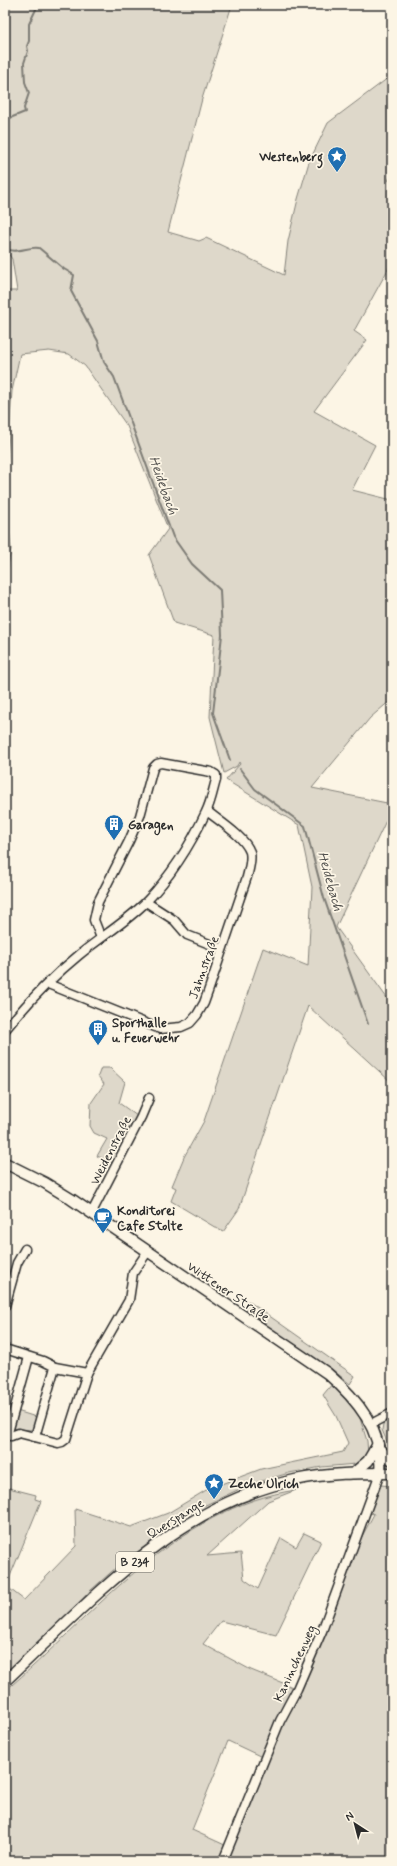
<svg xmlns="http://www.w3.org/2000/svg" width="397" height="1866" viewBox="0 0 397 1866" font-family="Mynerve,sans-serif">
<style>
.green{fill:#ded8ca;stroke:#84827a}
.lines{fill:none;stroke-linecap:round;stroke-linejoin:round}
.stream{stroke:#7d7b74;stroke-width:2}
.minor-casing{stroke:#2b2b2b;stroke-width:11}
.major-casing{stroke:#2b2b2b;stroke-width:13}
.minor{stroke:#fcf5e5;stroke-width:8}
.major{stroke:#fcf5e5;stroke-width:10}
.labels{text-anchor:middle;stroke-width:3.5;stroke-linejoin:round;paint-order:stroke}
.shield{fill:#fcf5e5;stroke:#6a6863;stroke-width:1}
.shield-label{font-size:12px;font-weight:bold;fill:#2b2b2b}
.poi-label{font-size:13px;font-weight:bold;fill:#2b2b2b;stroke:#fcf5e5;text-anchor:start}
.street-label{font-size:13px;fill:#2b2b2b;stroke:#fcf5e5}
.water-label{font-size:14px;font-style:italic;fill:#545350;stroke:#fcf5e5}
</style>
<rect width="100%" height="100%" fill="#fcf5e5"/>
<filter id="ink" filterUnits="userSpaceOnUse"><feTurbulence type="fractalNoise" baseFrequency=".025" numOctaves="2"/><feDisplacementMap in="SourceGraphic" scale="8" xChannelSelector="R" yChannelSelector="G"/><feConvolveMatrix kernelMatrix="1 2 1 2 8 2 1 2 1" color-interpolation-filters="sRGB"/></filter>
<g filter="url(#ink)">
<!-- green -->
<g class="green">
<polygon points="5,5 232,5 202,99 168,232 199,241 206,238 284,275 288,241 298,199 309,162 328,123 392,75 392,175 388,180 392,183 392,262 354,331 367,340 314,411 375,445 352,490 392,500 392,699 370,718 312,788 392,804 392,808 336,927 392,1005 392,1083 308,1006 239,1209 223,1232 171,1201 176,1188 172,1186 184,1157 204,1121 263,948 308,966 312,887 299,825 226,780 240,764 239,762 237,766 224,773 210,717 214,635 174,623 149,555 168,529 127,426 85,366 69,354 49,351 20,354 12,391 5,487 11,549 5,583 5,291 17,291 12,259 5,249"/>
<polygon points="101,1068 110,1068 125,1082 119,1103 137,1116 113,1164 97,1156 107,1139 94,1133 90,1126 91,1103 104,1084 98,1076"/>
<polygon points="248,1301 355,1376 350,1384 333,1370 242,1309"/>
<polygon points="332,1384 359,1415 367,1441 368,1454 364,1459 356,1464 322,1467 289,1473 248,1485 195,1510 118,1566 90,1591 44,1640 5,1673 5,1487 36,1495 35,1499 41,1501 6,1586 24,1600 76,1546 75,1509 131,1527 168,1513 208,1489 261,1469 343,1452 348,1443 336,1416 323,1395"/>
<polygon points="17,1411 36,1417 33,1430 14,1429 11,1427"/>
<polygon points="391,1418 392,1419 392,1453 382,1430 383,1424"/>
<polygon points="381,1485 392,1486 392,1861 227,1861 282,1721 300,1690 359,1542 374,1514 370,1513"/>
<path d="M296,1490l-28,11 -61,55 34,-3 3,26 14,10 23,-51 15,9 8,-14 17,8 -45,94 -55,-14 -18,23 48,26 44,18 -33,69 -34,-16 -36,89 35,16 -6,15h-136l-8,-4 -11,4h-61v-170c87,-74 172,-184 291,-201z"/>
</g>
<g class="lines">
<!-- stream -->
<g class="stream">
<polyline points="5,120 25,112 24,108 29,93 25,82 24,63 28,51 27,46 29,41 29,24 38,5"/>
<path d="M5,248c11,7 22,-2 34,0l25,21 10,6 -3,16 27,50 6,21 10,15 59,160 19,27 28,26 2,45 -9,78 17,47"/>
<polyline points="5,291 7,277 5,249"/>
<polyline points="5,294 5,301"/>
<polyline points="240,769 255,789 305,826 324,898 368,1024"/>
</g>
<!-- minor casing -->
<g class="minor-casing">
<g id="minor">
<polyline points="146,902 174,920 187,935 222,949"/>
<path d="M48,984l112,45 21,-2 9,-4 7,-8 7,-12 5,-14 38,-112c2,-8 5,-17 3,-25 -5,-15 -31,-31 -43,-41"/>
<path d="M5,1030c22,-27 47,-53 74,-75 22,-18 47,-33 67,-53 25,-26 45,-58 60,-90 5,-10 7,-22 10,-32v-5l-5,-3 -50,-9 -4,1 -4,4 -13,48 -11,25 -31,61 -4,18 7,18"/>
<polyline points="92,1212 141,1117 149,1098"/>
<polyline points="5,1306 17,1263 25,1249"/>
<polyline points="5,1349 43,1361 55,1367 87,1373"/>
<polyline points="371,1424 392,1413"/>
<polyline points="5,1435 11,1436 19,1433 58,1443 62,1442 66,1439 87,1373 129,1300 133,1273 148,1251"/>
<polyline points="7,1436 29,1357"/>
<polyline points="35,1437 55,1367"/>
<polyline points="223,1861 280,1721 297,1689 322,1631 380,1473"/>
</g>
</g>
<!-- major casing -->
<g class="major-casing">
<g id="major">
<path d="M5,1163l40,20 26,16 256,174c30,26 57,58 53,100"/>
<polyline points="380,1450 392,1460"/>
<polyline points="354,1473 368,1461 378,1444"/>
<path d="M5,1681c86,-80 170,-176 290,-201 32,-7 65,-7 97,-7"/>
</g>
</g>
<!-- minor -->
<use href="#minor" class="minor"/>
<!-- major -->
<use href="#major" class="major"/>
</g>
</g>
<!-- icons -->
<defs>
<g id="sight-pin" transform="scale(1)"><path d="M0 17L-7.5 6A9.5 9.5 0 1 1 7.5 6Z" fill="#1f6fb2" stroke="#fcf5e5"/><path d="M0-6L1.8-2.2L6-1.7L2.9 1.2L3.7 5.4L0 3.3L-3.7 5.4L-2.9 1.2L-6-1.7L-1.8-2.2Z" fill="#fff"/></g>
<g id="building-pin" transform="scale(1)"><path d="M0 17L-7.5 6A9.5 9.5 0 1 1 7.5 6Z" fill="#1f6fb2" stroke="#fcf5e5"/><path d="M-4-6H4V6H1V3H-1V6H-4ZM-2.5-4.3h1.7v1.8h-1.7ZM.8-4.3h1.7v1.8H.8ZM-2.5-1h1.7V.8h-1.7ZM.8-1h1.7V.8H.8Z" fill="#fff"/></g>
<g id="cafe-pin" transform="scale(1)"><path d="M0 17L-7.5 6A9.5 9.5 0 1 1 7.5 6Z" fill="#1f6fb2" stroke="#fcf5e5"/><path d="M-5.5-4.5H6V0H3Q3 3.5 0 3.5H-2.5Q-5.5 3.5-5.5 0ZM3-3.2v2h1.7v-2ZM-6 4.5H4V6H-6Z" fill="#fff"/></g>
</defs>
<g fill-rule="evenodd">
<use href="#sight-pin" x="337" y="156"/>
<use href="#building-pin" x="114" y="824"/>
<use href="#building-pin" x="98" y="1029"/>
<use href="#cafe-pin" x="103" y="1217"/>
<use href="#sight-pin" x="214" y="1483"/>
</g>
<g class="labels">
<!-- shield labels -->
<rect class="shield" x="116" y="1552" width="38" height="20" rx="3"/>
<g class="shield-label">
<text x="135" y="1566">B 234</text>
</g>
<!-- poi labels -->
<g class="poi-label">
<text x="323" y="161" text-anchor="end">Westenberg</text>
<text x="128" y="829">Garagen</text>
<text x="112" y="1027">Sporthalle<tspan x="112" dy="15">u. Feuerwehr</tspan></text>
<text x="117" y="1215">Konditorei<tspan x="117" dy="15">Cafe Stolte</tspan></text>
<text x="228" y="1488">Zeche Ulrich</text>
</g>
<!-- street labels -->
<g class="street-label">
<text transform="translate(203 967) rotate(-70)" y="5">Jahnstraße</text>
<text transform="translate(110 1150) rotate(-63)" y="5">Weidenstraße</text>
<text transform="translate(229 1291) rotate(34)" y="5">Wittener Straße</text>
<text transform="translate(175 1518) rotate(-32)" y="5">Querspange</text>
<text transform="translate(294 1663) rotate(-65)" y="5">Kaninchenweg</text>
</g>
<!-- water labels -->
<g class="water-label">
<text transform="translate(164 485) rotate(70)" y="5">Heidebach</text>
<text transform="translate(331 881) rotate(74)" y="5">Heidebach</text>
</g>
</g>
<!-- margin -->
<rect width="397" height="1866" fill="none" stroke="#fcf5e5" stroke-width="20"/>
<rect x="10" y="10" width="377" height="1846" fill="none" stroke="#2b2b2b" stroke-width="1.5" filter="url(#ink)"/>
<!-- north arrow -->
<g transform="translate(355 1824) rotate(324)" stroke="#fcf5e5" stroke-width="3" paint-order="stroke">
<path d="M0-3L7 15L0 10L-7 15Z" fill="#2b2b2b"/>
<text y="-6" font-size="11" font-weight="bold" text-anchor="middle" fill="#2b2b2b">N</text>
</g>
</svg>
